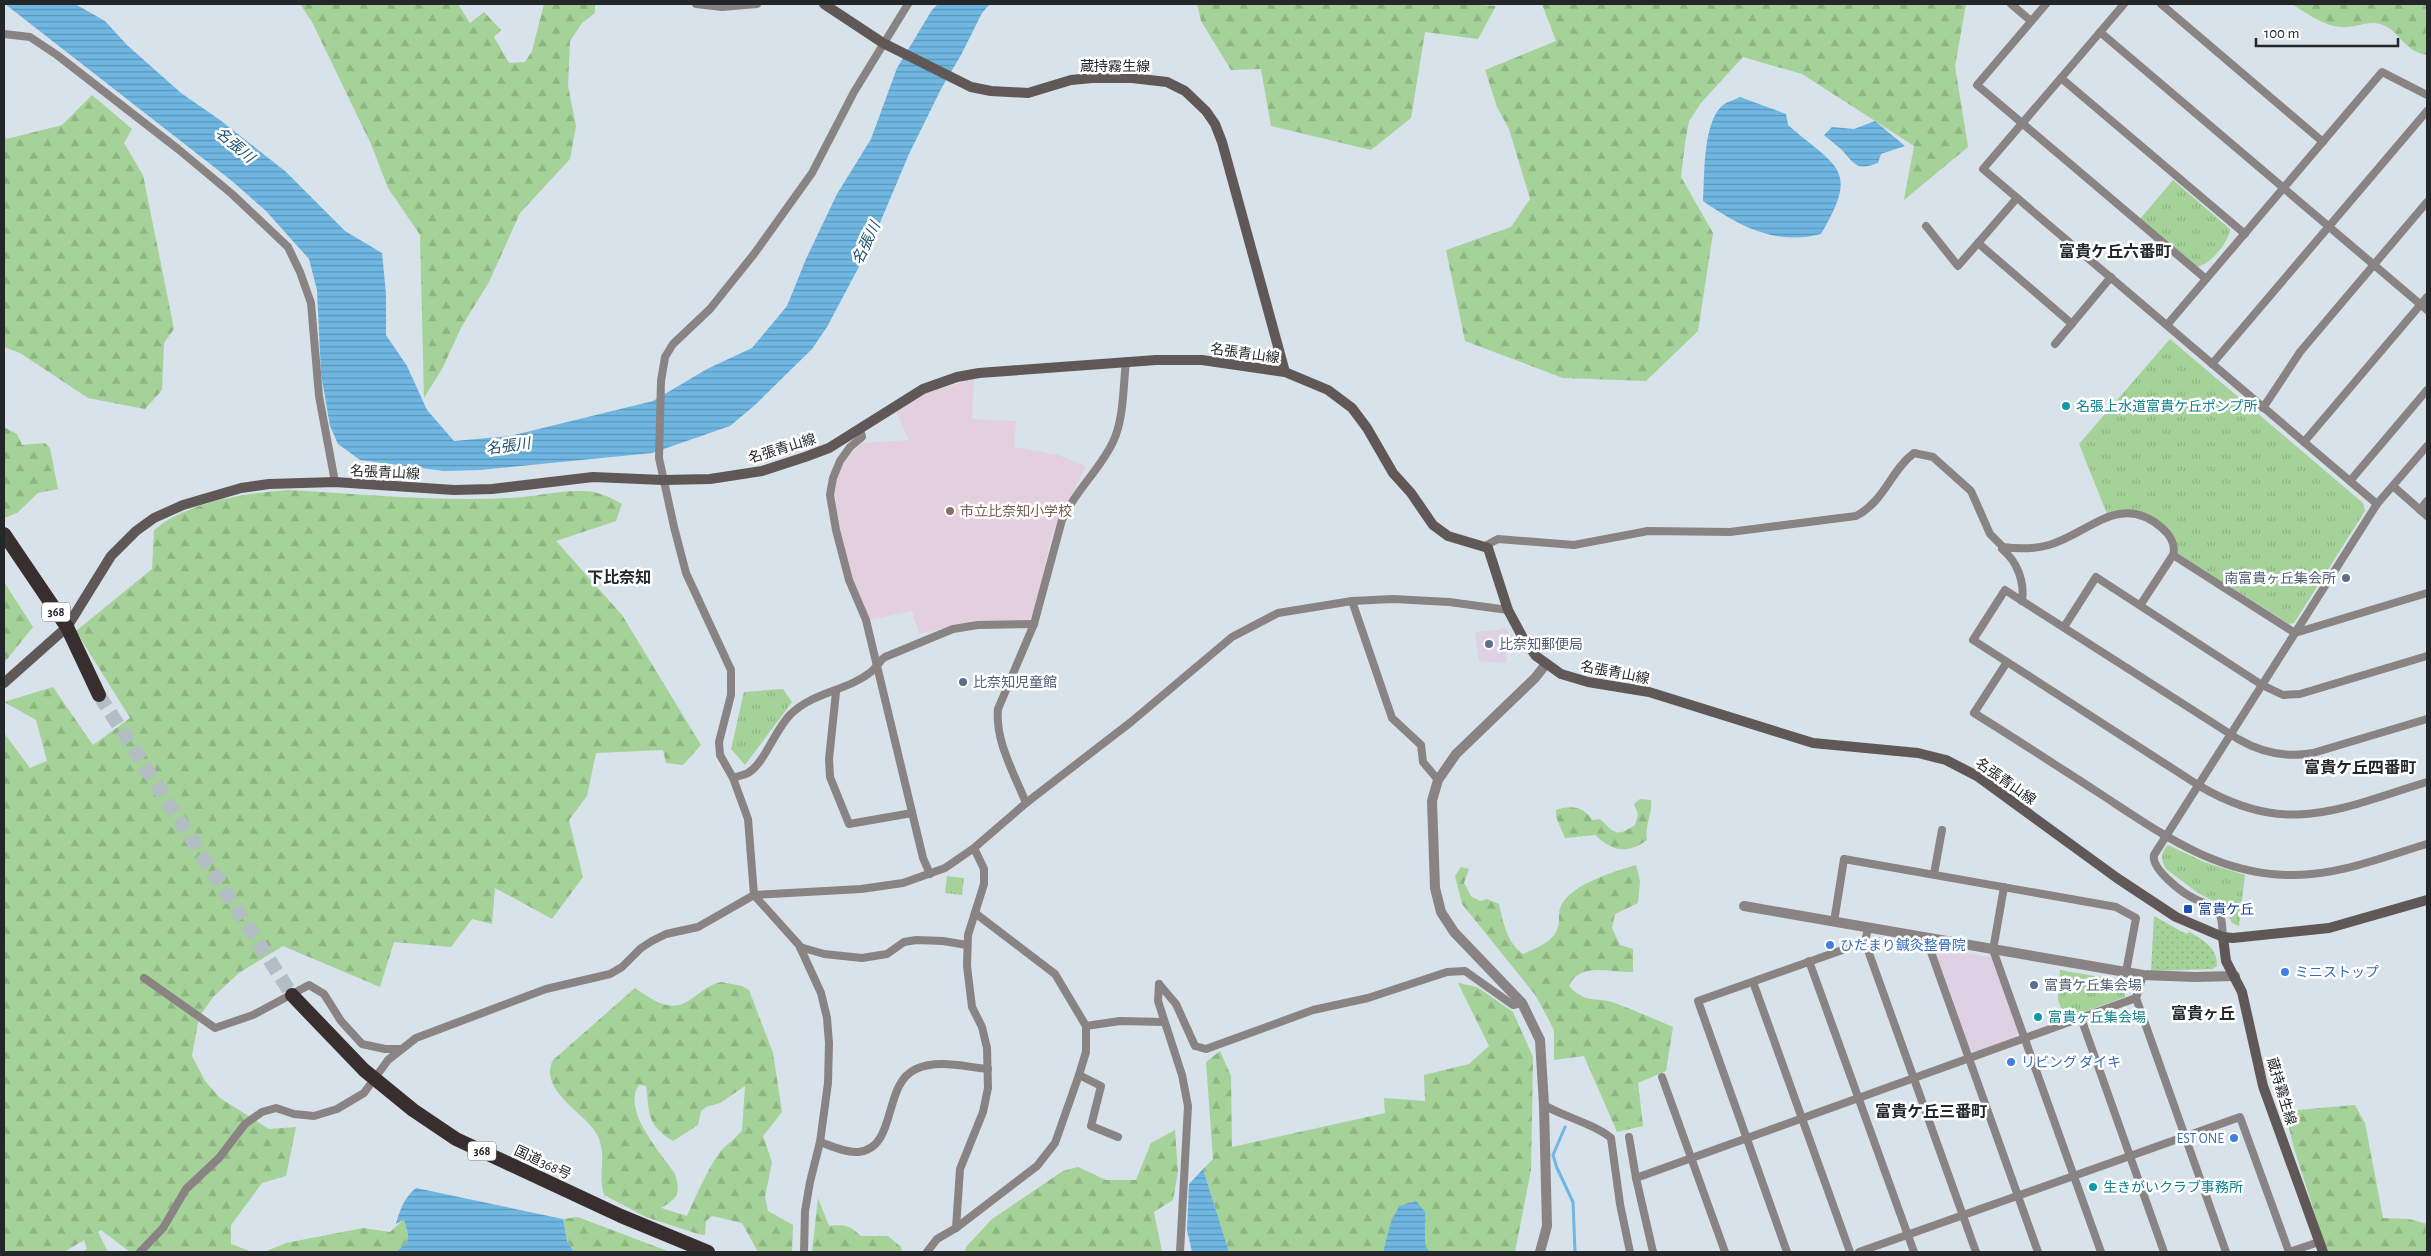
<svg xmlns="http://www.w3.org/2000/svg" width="2431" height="1256" viewBox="0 0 2431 1256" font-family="'Alegreya Sans','Noto Sans JP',sans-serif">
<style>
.commercial{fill:#ded1e4}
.education{fill:#e4cfde}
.forest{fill:url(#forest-firs);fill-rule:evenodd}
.park{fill:url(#park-tufts)}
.garden{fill:url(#garden-dots)}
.water{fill:url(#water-rules)}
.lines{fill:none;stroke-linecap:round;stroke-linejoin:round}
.stream{stroke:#6fb7e2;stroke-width:3}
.trunk-tunnel{stroke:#b3bdc4;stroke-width:14;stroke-dasharray:14 7;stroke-linecap:butt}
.minor{stroke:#898383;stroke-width:8}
.tertiary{stroke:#898383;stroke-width:10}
.secondary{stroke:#605857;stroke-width:10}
.trunk{stroke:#382e2d;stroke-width:14}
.culture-dot{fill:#0f9aa8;stroke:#fff;stroke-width:2}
.education-dot{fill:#8d6e63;stroke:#fff;stroke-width:2}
.service-dot{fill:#5c6f8a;stroke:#fff;stroke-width:2}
.transit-dot{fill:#1a4fb4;stroke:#fff;stroke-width:2}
.shop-dot{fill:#3f7fe0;stroke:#fff;stroke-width:2}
.labels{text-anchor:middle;stroke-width:5;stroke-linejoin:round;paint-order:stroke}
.shield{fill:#fff;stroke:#65686a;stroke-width:1}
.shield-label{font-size:12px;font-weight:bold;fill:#23272a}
.street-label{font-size:14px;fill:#23272a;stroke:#fff}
.culture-label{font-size:14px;fill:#0d838f;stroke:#fff;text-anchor:start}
.education-label{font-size:14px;fill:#785e54;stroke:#fff;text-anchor:start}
.service-label{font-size:14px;fill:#4e5e75;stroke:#fff;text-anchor:start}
.transit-label{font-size:14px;fill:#164399;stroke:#fff;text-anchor:start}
.shop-label{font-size:14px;fill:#366cbe;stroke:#fff;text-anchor:start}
.water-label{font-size:15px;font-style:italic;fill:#1b5270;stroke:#fff}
.quarter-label{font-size:16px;font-weight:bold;fill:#23272a;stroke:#fff}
</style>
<defs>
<pattern id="forest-firs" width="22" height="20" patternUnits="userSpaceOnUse" patternTransform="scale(1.25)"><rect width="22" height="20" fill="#a5d298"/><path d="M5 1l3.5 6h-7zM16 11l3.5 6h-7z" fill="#8eb483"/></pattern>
<pattern id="park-tufts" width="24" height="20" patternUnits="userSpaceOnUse" patternTransform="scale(1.25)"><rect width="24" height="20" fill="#a5d298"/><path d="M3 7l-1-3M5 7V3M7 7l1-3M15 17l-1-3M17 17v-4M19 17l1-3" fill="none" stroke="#8eb483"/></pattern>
<pattern id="garden-dots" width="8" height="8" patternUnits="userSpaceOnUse" patternTransform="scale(1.25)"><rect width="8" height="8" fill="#a5d298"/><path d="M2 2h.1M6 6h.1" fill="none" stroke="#8eb483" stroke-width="1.8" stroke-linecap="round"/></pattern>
<pattern id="water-rules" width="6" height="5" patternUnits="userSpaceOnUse" patternTransform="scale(1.25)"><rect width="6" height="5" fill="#6fb7e2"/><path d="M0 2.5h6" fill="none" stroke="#5b95b7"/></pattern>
</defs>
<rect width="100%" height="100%" fill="#d7e2ea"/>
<!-- commercial -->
<g class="commercial">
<polygon points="1505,627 1518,647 1506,653 1507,663 1479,661 1475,632 1497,630"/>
<polygon points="1938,949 1990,957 1993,960 2018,1032 2015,1039 1974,1052 1969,1049 1934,951"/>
</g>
<!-- education -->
<polygon class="education" points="974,379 972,419 1016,421 1014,447 1058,455 1086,466 1051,536 1037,605 1029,620 963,624 919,634 912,611 869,620 858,598 848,565 838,525 834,482 849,455 862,443 909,440 895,409 926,393"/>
<!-- forest -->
<g class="forest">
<polygon points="300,4 458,4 470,23 484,12 501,30 494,37 509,63 525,62 532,51 544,4 595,4 595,13 582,23 570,41 568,86 576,126 570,159 520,213 489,282 462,326 442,369 424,398 420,235 388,188 371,144 312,22"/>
<polygon points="1197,4 1465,4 1496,6 1478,39 1425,32 1411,118 1371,150 1271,126 1261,69 1231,70 1201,21"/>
<polygon points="1542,4 1966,4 1955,66 1968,147 1904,200 1914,146 1802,74 1743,57 1701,103 1689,121 1685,143 1681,177 1713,233 1698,331 1646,381 1563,378 1465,341 1446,250 1511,227 1530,199 1509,129 1497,107 1485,70 1556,41"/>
<path d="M2292,4h135v51c-22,-4 -25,-19 -40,-28 -15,-10 -31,2 -46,0 -17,-1 -35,-14 -49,-23z"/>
<polygon points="92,95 132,129 124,143 143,175 174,329 164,343 162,390 145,409 88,398 20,353 4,347 4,136 7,139 62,125"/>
<polygon points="4,427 17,434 22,445 45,443 50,448 58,489 38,493 17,513 4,518"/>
<path d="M288,490c74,4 148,12 222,8 24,-1 49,-8 73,-7 14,0 27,6 39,13l-6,17 -60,20 66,74 79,130 -18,20 -17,-2 -3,-13 -67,3 -9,43 -18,24 14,57 -31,42 -57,-31 -3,36 -20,-5 -21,28 -57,-5 -14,45 -97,-41 -44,27 -25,23 -15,21 -7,39 13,25 15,17 49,31 27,-2 -10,49 -24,7 -31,42v19l21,8h-122l-29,-22 -37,22h-60v-519l26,35 17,-7 -11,-41 -32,-18 49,-15 40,58 37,-27 -54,-87 76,-62 2,-39c33,-28 92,-37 134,-40z"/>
<polygon points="4,582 33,627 4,663"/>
<path d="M1640,799l11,1c2,14 -7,25 -4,40 -20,15 -35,11 -52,-5l-30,3 -9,-21v-7c14,-5 28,-4 36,10l8,-1c15,15 17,18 35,6l3,-11 -4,-10z"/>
<path d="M1636,865l4,16 -2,22 -23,11 -3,14 8,17 13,4v23c-22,1 -53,-11 -64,14 19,19 25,10 46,17 19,7 39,16 58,24l-7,44 -28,12 5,43 -26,6 -33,-76 -30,4v-30l-18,-34 -74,-92 -7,-28 6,-9 8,2 -5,14 7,13 9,5 7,-2 12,5c4,18 8,39 24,50 13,-6 31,-12 35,-27 2,-6 0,-13 2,-19 9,-24 54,-36 76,-43z"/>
<path d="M721,982l21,4 7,4 24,63 9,59 -19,24 9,26 -7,35 3,14 25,14 -1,27h-34l-16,-29 -30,-7 -6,5 -1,14 -7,-1 -52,-17 -42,-22c-8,-24 8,-46 -14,-70 -14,-16 -51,-39 -37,-65l82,-72c16,11 35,26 55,12 10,-7 18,-15 31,-18zM639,1085l7,1c4,29 0,38 27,55l25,-16 3,-14 5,-4 14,-4 25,-17 -3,44c-6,9 -16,14 -22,22 -14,20 -23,42 -33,64l-26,-8c17,-10 20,-14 14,-34 -14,-21 -54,-64 -36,-89z"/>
<polygon points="1458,983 1477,987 1513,1012 1533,1057 1531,1170 1515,1252 1430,1252 1425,1247 1425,1212 1390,1225 1383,1252 1229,1252 1203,1169 1213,1159 1206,1062 1220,1051 1231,1076 1232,1147 1385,1113 1384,1098 1425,1101 1424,1075 1469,1064 1489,1046"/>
<polygon points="2355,1105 2365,1123 2383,1218 2409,1219 2427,1224 2427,1252 2327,1252 2293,1145 2285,1111"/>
<polygon points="1175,1130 1178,1172 1173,1200 1154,1212 1162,1252 965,1252 966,1247 992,1219 1063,1171 1078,1167 1106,1180 1136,1180 1151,1143"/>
<path d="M818,1198l11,28c16,-2 20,-1 32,10h27l13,11 1,5h-90z"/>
<polygon points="578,1217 670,1252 574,1252 567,1241 563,1219"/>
<polygon points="404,1219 408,1235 407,1242 396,1252 264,1252 286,1243 363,1228 390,1232"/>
</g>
<!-- park -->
<g class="park">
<path d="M2173,180l57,49c-2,15 -18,33 -32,38l-58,-48z"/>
<polygon points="2170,339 2363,503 2365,511 2294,623 2289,624 2177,553 2177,546 2147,515 2107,514 2079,444"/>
<polygon points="783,689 792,702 745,765 731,749 744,692"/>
<path d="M2168,845l36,17 41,13 -6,51 -7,-3 -5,-10 -10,-10 -19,-10 -32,-24c-5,-9 -6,-16 2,-24z"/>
<polygon points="947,876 964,878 962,895 945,893"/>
<polygon points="2060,970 2123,981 2125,997 2065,1019 2058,1000"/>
<polygon points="98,1232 108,1252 82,1252 87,1249 84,1240"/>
</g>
<!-- garden -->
<path class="garden" d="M2154,916l32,18 4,-2c14,9 28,16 27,34l-4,3 -62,2z"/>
<!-- water -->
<g class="water">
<polygon points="5,4 75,4 105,21 127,45 181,93 220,120 285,171 345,231 382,253 386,294 386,335 407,366 427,410 454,441 510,436 653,401 707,369 752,348 787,306 806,259 837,194 871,139 897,68 932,10 938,4 990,4 982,13 961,55 941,89 909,154 871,244 827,327 812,349 755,405 730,426 652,453 480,470 444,471 360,460 338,444 330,426 321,374 317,290 309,259 266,211 232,181"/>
<path d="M1740,97l46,17 2,11c49,43 72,43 33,109 -46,12 -82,-8 -118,-33 2,-25 -1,-84 23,-98 4,-2 10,-4 14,-6z"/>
<path d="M1875,121l30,25 -24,8 -3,9c-21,8 -23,2 -36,-13 -6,-5 -12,-10 -18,-15l8,-8 22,2z"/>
<polygon points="1203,1169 1229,1252 1192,1252 1187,1230 1189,1184"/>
<path d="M416,1188l147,31 4,22 7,11h-178l11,-10 1,-7 -4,-16 -8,5c4,-15 8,-26 20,-36z"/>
<polygon points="1416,1201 1425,1212 1425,1246 1430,1252 1383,1252 1390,1225 1399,1206"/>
</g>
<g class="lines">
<!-- stream -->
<polyline class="stream" points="1565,1127 1553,1155 1557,1168 1573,1202 1575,1252"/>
<!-- trunk-tunnel -->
<polyline class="trunk-tunnel" points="99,695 292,995"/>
<!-- minor -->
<g class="minor">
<polyline points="696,4 722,7 757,4"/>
<polyline points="2011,4 2031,21"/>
<polyline points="2046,4 1977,85 2206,279"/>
<polyline points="2161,4 2323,142"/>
<polyline points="2100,32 2427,310"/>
<polyline points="4,34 30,37 57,55 178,149 232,194 288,247 300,272 311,303 319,396 335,482"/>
<polyline points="2061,78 2124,4"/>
<polyline points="1926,226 1958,266 2017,198"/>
<polyline points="2245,234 2061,78 1983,169 2377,504"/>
<polyline points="1978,243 2072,324"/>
<polyline points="2167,325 2382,72 2427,95"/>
<polyline points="2055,344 2111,277"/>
<polyline points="2212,364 2427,111"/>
<polyline points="2263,408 2300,352 2427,202"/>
<polyline points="860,429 862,437 850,447 840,461 833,478 830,495 836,530 849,580 866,620 923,858 930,874"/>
<polyline points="2304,442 2427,297"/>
<polyline points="2350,481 2427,390"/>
<polyline points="2393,486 2427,516"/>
<polyline points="2420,510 2427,501"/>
<path d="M1485,546l13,-7 76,6 74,-14 82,1 126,-16c28,-14 35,-46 58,-63l19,4 38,34 19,43 13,13c15,2 31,2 46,-2 39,-11 71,-54 113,-17 8,7 14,17 11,27"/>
<path d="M2003,547l-1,2c15,12 23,33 20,52"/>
<polyline points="1352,601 1392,718 1421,745 1423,762 1438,780"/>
<polyline points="2141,604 2173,555 2295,633 2427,593"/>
<polyline points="2064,627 2096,577 2262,685 2283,695 2300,694 2427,656"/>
<path d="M2007,662l-33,51c42,26 83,53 125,80 60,39 117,82 192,82 46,1 92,-18 136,-31"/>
<polyline points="836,692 829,759 830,777 849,824 912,813"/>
<path d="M2427,719l-114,34c-27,5 -51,0 -75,-14l-233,-149 -32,50 225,145c88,53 140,24 229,-3"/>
<path d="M733,778c5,-2 11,-3 15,-5 17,-10 27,-44 43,-59 22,-22 57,-23 81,-43 5,-4 7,-10 13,-14l68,-28 25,-4 56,-1"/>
<path d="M1026,803c-12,-30 -31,-62 -28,-94l36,-85 28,-104c13,-29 37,-49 51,-78 11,-23 10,-55 13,-80"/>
<polyline points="1934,874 1942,830"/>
<polyline points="2004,887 1993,950 2101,1252"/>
<polyline points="1834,922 1844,859 2116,907 2136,918 2126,972"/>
<polyline points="1868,928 1865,942 1976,1252"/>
<path d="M2223,937c-1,-8 0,-17 -4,-24 -6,-8 -16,-10 -24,-14 -13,-6 -44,-30 -41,-44l223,-351 50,-58"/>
<polyline points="1926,938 2038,1252"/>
<polyline points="800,947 824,954 862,958 887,954 904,942 916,940 943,941 967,945"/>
<polyline points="1809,961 1914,1252"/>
<polyline points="2143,975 2136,998 2226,1252"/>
<polyline points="144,978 215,1028 253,1015 309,985 324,994 341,1021 362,1044 385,1049 400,1049"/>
<polyline points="1753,982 1850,1252"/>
<polyline points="1159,984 1176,1004 1195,1046 1206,1049 1313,1010 1368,998 1447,972 1465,971 1513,1005 1522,1003"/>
<polyline points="1159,984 1158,1001 1182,1075 1188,1106 1180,1252"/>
<polyline points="2081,1018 2164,1252"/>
<polyline points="1086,1026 1120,1021 1164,1022"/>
<polyline points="1079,1075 1101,1086 1091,1126 1118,1137"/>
<polyline points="1662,1077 1725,1252"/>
<path d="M1544,1105c20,12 51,19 67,33l9,66 10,48"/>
<polyline points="1629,1137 1636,1178"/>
<path d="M820,1142c11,4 26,11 38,10 40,-4 24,-68 58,-83 22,-10 49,-2 72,0"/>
<polyline points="956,1228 960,1169 983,1112 988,1088 987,1048 982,1027 972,1007 967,966 968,935 984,884 984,869 974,848"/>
<polyline points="140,1252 163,1228 186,1189 219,1158 245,1124 262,1112 276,1108 294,1114 314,1116 337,1109 364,1093 388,1060 416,1038 546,989 610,974 622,967 641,948 652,941 666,934 698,927 754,895 861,889 903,883 945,868 974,848 1026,803 1131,722 1232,637 1278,613 1352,601 1393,599 1449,602 1508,610"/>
<polyline points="804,1252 805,1211 810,1182 820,1142 828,1083 829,1043 827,1018 821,993 799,945 754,895 748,819 733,778 720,755 719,742 731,695 731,670 686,573 674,527 659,458 661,381 665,357 673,344 710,309 754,254 812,173 854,92 908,4"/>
<polyline points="927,1252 937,1239 956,1228 1037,1166 1055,1143 1079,1075 1086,1052 1086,1026 1055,974 975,913"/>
<polyline points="1653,1252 1636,1178 2136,998"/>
<polyline points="1787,1252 1698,1001 1865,942"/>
<polyline points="1859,1252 2240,1117 2289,1252"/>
<polyline points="2289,1252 2319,1242"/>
</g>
<!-- tertiary -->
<g class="tertiary">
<polyline points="1744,906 2143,975 2195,977 2235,976"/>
<polyline points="1540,1252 1547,1226 1544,1105 1540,1040 1522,1003 1454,932 1441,912 1435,888 1432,801 1438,780 1456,754 1535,678 1546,664"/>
</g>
<!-- secondary -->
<g class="secondary">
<polyline points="824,4 883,43 971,87 991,91 1028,93 1071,80 1092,78 1132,78 1167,82 1185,91 1206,111 1215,124 1222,142 1285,372"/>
<polyline points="4,683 67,627 111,556 136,531 154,518 183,505 241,488 269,484 335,482 454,490 492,489 593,477 663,480 710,479 762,471 805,457 829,448 923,389 957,377 979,373 1156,360 1202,360 1285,372 1328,390 1352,408 1367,428 1393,473 1411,493 1433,525 1448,536 1488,548 1508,610 1523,638 1536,656 1561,674 1588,682 1649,692 1813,743 1918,753 1946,760 1977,776 2117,878 2176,917 2223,937 2233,938 2329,928 2427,900"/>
<polyline points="2223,937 2226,961 2242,992 2263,1086 2323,1252"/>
</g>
<!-- trunk -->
<g class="trunk">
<polyline points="4,534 67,627 99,695"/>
<polyline points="292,995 364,1070 413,1110 456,1139 621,1216 708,1252"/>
</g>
</g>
<!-- markers -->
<g class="culture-dot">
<circle cx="2066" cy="406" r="5"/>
<circle cx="2038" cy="1017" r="5"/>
<circle cx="2093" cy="1187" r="5"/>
</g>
<circle class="education-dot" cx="950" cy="511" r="5"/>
<g class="service-dot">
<circle cx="2346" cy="578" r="5"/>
<circle cx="1489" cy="644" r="5"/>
<circle cx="963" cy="682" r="5"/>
<circle cx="2034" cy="985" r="5"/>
</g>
<rect class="transit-dot" x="2183" y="904" width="10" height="10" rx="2.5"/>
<g class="shop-dot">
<circle cx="1830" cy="945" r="5"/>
<circle cx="2285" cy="972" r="5"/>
<circle cx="2011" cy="1062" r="5"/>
<circle cx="2234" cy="1138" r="5"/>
</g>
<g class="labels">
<!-- shield labels -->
<g class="shield">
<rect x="42" y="602.5" width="28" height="19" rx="4"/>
<rect x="468" y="1141.5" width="28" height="19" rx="4"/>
</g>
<g class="shield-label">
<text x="56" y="616">368</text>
<text x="482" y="1155">368</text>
</g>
<!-- street labels -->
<g class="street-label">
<text x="1115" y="71">蔵持霧生線</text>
<text transform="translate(1245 353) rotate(8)" y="5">名張青山線</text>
<text transform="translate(782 448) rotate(-17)" y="5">名張青山線</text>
<text transform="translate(385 472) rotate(3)" y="5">名張青山線</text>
<text transform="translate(1615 672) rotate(11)" y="5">名張青山線</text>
<text transform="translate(2006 781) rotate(35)" y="5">名張青山線</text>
<text transform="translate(2282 1091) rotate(73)" y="5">蔵持霧生線</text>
<text transform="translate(543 1162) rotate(25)" y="5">国道368号</text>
</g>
<!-- culture labels -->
<g class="culture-label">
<text x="2076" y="411">名張上水道富貴ケ丘ポンプ所</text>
<text x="2048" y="1022">富貴ヶ丘集会場</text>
<text x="2103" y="1192">生きがいクラブ事務所</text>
</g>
<!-- education labels -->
<g class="education-label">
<text x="960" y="516">市立比奈知小学校</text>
</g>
<!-- service labels -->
<g class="service-label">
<text x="2336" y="583" text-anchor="end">南富貴ヶ丘集会所</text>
<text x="1499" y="649">比奈知郵便局</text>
<text x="973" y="687">比奈知児童館</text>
<text x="2044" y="990">富貴ケ丘集会場</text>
</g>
<!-- transit labels -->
<g class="transit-label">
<text x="2198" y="914">富貴ケ丘</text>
</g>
<!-- shop labels -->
<g class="shop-label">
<text x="1840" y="950">ひだまり鍼灸整骨院</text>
<text x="2295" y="977">ミニストップ</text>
<text x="2021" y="1067">リビング ダイキ</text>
<text x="2224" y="1143" text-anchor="end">EST ONE</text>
</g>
<!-- water labels -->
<g class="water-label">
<text transform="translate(235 145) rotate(40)" y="5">名張川</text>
<text transform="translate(866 243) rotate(-64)" y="5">名張川</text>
<text transform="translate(508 446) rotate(-8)" y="5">名張川</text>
</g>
<!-- quarter labels -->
<g class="quarter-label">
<text x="2115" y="257">富貴ケ丘六番町</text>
<text x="619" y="583">下比奈知</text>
<text x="2360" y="773">富貴ケ丘四番町</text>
<text x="2203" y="1019">富貴ヶ丘</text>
<text x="1931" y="1117">富貴ケ丘三番町</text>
</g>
</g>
<!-- border -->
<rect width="2431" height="1256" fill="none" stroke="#23272a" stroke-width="10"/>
<!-- scale -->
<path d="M2256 38v8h142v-8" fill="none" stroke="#23272a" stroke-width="2.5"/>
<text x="2264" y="38" font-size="15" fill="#23272a" stroke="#ffffff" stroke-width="4" paint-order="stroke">100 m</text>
</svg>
